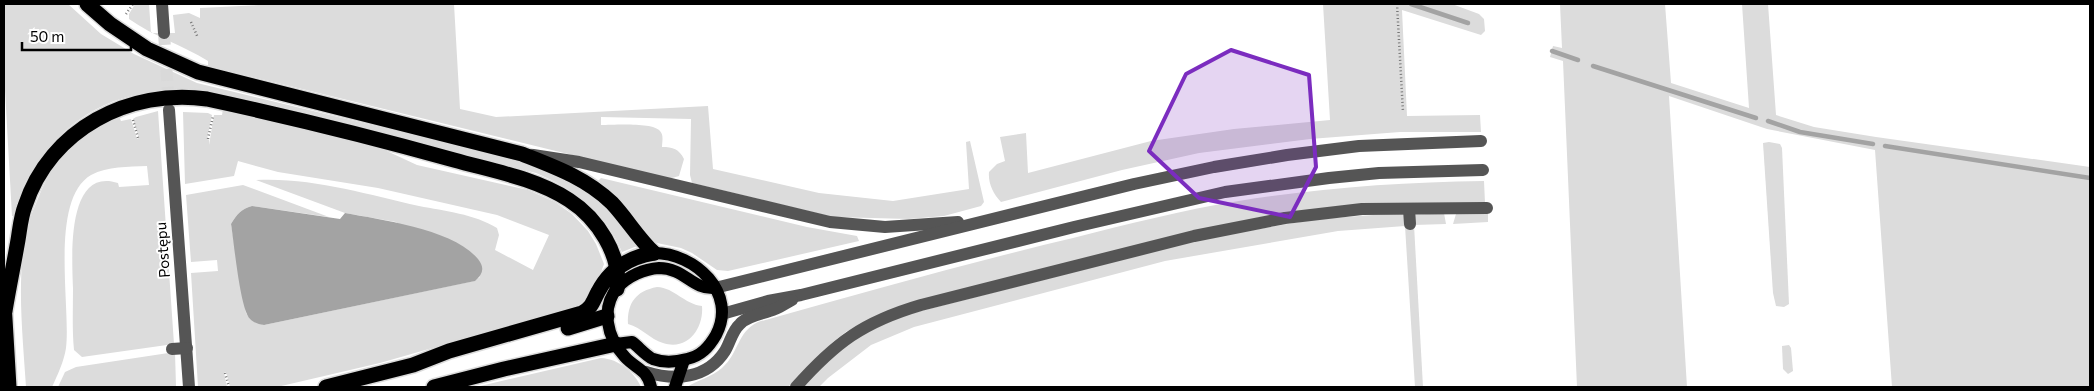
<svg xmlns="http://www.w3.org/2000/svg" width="2094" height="391" viewBox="0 0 2094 391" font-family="Commissioner,sans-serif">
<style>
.green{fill:#dcdcdc}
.water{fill:#a3a3a3}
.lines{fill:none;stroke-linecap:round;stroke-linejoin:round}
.stream{stroke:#a3a3a3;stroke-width:4.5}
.minor-tunnel{stroke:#d9d9d9;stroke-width:12;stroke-dasharray:12 6;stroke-linecap:butt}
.major-casing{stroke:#dbdbdb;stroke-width:15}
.highway-casing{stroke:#dbdbdb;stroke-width:18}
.path{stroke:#777;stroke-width:2.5;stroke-dasharray:1 2.5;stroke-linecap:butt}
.minor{stroke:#555;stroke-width:12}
.major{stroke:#000;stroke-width:12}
.highway{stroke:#000;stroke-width:15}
.marked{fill:#7b2cbf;fill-opacity:0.2;stroke:#7b2cbf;stroke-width:4;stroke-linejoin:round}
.labels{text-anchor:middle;stroke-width:4;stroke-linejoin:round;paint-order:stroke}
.street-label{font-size:15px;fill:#000;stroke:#fff}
</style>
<rect width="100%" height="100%" fill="#fff"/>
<!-- green -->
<g class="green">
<path d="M4,4h64l33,30 33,20 63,29 316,76c33,9 68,23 93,47 11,12 21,27 31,40l-15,6c-17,-41 -47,-62 -86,-79l-334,-82c-62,-6 -120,12 -158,63 -9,12 -17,23 -22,36 -4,8 -5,17 -7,26h-3l-8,-144z"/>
<path d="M135,4h14l2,29h24l-2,-18 16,-2 11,5v-10l80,-4h174l6,105 36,8 212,-11 5,63 106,24 74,8 76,-12 -3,-47 4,-1 14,61 -3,4 -37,10 -35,3 -76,-2 -141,-34 -2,-8 1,-56 -90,-2v8c12,0 52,-3 59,6 4,4 2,11 2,16 11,0 17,2 22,12l-5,17 -7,2h-6l-458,-112v-5c-24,-15 -55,-25 -79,-42v-5z"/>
<path d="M1323,4h129l27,10 5,5 1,12 -4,4 -79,-25 5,106 73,-1 1,17h-81l-90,7 -111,14 -77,17 -121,32c-8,-8 -13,-19 -12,-30l8,-8 8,-3 -5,-24 26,-4 2,40 123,-32 83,-12 96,-9z"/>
<polygon points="1560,4 1665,4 1671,83 1749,108 1742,4 1768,4 1776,115 1814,127 1876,137 2090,167 2090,387 1892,387 1875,150 1767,129 1669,96 1687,387 1577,387 1563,61 1550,57 1553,46 1562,48"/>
<path d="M223,109l153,37 41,19 111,25 27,12 17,12 16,17 8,13 8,20c-6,17 -12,33 -28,43l-196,56 -103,24h-47l-4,-15 -2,1 3,14h-29l-7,-114 27,-2 -1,-11 -26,2 -5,-67 57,-10 86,32 -77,-11c-11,3 -15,8 -21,18l15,89 4,6 14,6 210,-44 6,-4 -84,-55 -51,-9 -89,-33c55,-3 110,14 163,26 26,5 55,8 78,22l2,7 -4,15 38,20 16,-35 -52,-20 -119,-27 -100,-16 -40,-11 -4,15 -49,8 -2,-72 25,1 4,2 -5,24 2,1v5l5,-30h8z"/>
<path d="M158,111l16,233 -85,12 -7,1 -8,-7c-2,-21 -1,-42 -1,-62 -1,-30 -7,-122 45,-105l1,4 30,-2 -2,-19c-19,1 -39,0 -56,9 -42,25 -20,132 -25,173 -2,13 -8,26 -14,39h-26c-3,-50 -12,-124 5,-171 3,-9 7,-17 10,-25 7,-15 15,-30 26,-42 14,-14 34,-24 52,-33l2,5 10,-2 6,20 2,-1 -6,-19 3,-2z"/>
<polygon points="1769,142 1780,144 1782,148 1789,304 1784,307 1776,306 1773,293 1763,143"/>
<polygon points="601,178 807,227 857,236 859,241 728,271 717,270 692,253 681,248 657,243 647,237 618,198 598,181"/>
<path d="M1484,181l1,22 -225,14 -413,114 -14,11 -45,45h-101c11,-7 25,-10 35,-19 17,-15 15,-36 36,-46 105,-29 209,-59 315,-84 55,-14 110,-28 166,-37 81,-13 162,-19 245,-20z"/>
<polygon points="1401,213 1414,215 1444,213 1446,224 1414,225 1423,387 1415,387 1405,226 1338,231 1165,261 914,327 871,345 828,378 819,387 801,387 833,354 861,334 905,315 1211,237 1318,219"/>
<polygon points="1488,213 1488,222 1453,224 1456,214"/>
<path d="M657,287c18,1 27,17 45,19 2,22 -14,45 -39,37 -13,-4 -21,-15 -35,-19 -1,-21 8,-33 29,-37z"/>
<polygon points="1789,345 1791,348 1793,371 1788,374 1783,369 1782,346"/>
<polygon points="175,352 176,387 146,387 145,386 143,387 58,387 65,372 76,367"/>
<path d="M601,358c18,1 33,14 40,29h-165z"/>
</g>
<!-- water -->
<path class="water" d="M252,206l88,13 5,-6c37,7 108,16 133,46 7,9 5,15 -3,22l-211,44c-5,-1 -10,-2 -14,-6 -10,-10 -16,-77 -19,-95 6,-10 10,-15 21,-18z"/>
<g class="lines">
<!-- stream -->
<g class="stream">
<polyline points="1411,4 1468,23"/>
<polyline points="1552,51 1578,60"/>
<polyline points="1593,66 1756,118"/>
<polyline points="1768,121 1800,132 1873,144"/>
<polyline points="1885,146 2090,178"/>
</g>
<!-- minor-tunnel -->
<polyline class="minor-tunnel" points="164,33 169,108"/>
<!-- major casing -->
<g class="major-casing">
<g id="major">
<path d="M616,344l16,-2c7,5 13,13 21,17 11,4 23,3 34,0 14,-3 22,-12 29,-24 22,-42 -21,-82 -62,-82"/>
<path d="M651,387c-4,-18 -15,-18 -26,-30 -18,-19 -25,-49 -7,-70 10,-11 26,-18 41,-19 26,0 33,22 56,20"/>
<polyline points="675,387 684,360"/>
</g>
</g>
<!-- highway casing -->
<g class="highway-casing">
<g id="highway">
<path d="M87,4l23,20 37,25 51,23 324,82c33,13 64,24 90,49 15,16 26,35 42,50"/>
<polyline points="4,302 9,387"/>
<path d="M5,311c4,-24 9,-48 13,-71 2,-12 3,-24 7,-34 25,-77 105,-118 182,-107 83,18 165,38 247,61 39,11 81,18 115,40 28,18 53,55 48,89"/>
<polyline points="568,328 607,316"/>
<path d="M326,387l87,-22 36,-14 133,-38c10,-5 11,-12 16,-21 12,-23 31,-35 56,-39"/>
<polyline points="434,387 504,369 616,344"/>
</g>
</g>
<!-- path -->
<g class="path">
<polyline points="1397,4 1403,112"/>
<polyline points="126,14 133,4"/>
<polyline points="191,22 198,38"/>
<polyline points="133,120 138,138"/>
<polyline points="208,139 213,116"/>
<polyline points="225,373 229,387"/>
</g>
<!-- minor -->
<g class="minor">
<polyline points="162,4 164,33"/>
<polyline points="169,110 189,387"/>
<polyline points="533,155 579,162 830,222 885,227 958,222"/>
<polyline points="1409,209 1410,224"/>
<polyline points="715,288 1134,184 1214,167 1287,155 1359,146 1481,141"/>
<polyline points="722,314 768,301 801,295 1074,227 1225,192 1329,178 1379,173 1483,170"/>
<polyline points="172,349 187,348"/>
<path d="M646,372c29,9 61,7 79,-21 5,-8 7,-20 15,-27 8,-9 24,-10 35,-15 6,-2 11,-6 17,-9"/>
<path d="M796,387c39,-44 67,-65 125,-82l273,-69 91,-18 77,-9 125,-1"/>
</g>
<!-- major -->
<use href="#major" class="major"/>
<!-- highway -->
<use href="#highway" class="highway"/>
</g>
<!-- marked area -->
<path class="marked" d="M1231,50l78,25 7,92 -26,50 -91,-19 -50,-47 37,-77z"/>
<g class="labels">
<!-- street labels -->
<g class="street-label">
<text transform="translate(163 250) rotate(-94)" y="5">Postępu</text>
</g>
</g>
<!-- border -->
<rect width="2094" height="391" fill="none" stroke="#000000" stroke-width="10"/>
<!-- scale -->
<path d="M22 42v8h109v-8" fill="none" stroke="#000000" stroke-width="2.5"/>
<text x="30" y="42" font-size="15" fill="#000000" stroke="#ffffff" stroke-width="4" paint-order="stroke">50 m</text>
</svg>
